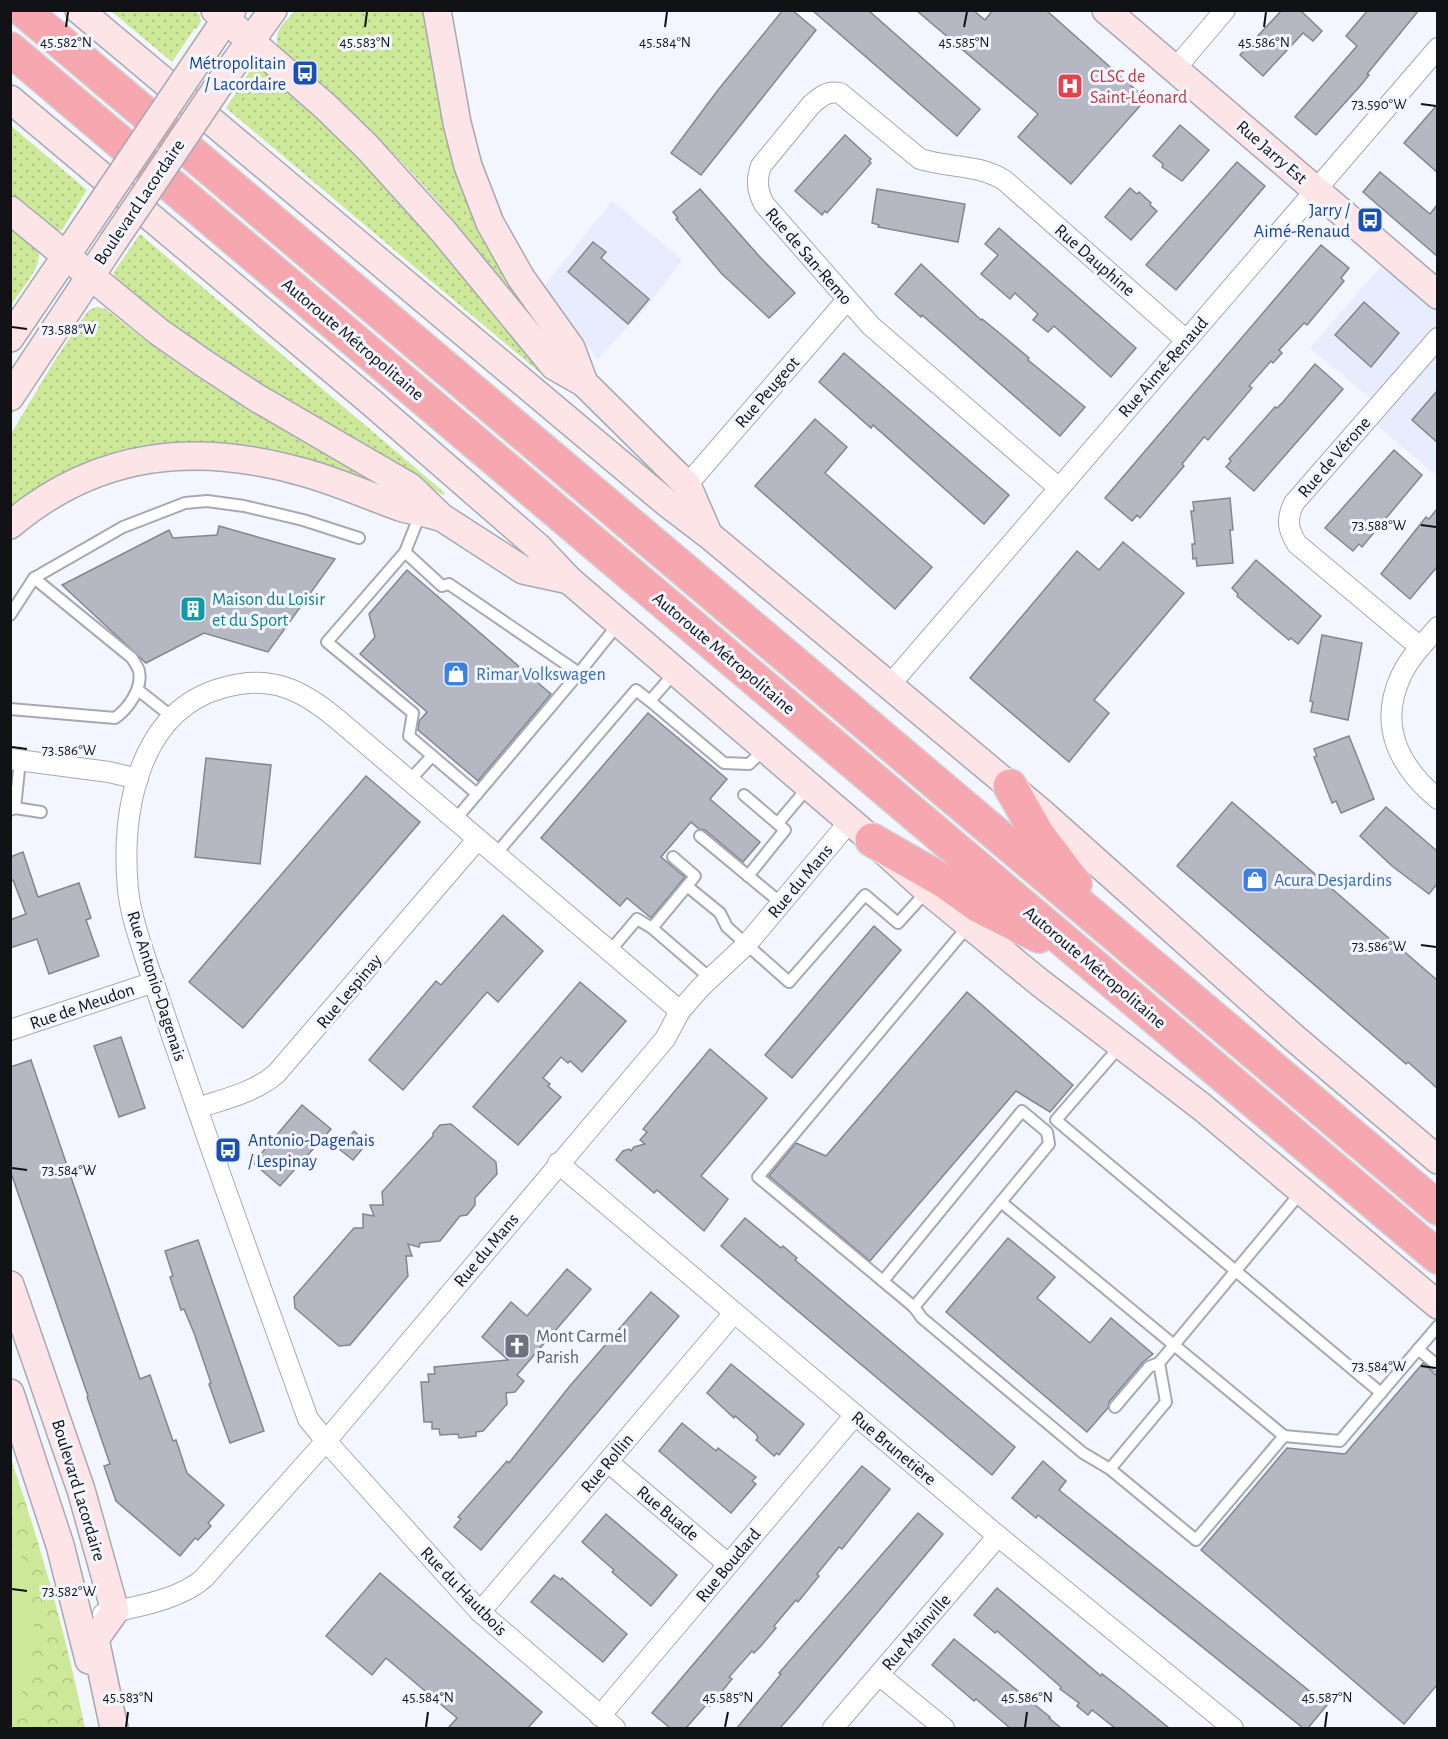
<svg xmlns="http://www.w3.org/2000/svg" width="1448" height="1739" viewBox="0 0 1448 1739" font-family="'Alegreya Sans',sans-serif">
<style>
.built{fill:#e7ecfe}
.grass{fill:url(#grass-dots)}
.forest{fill:url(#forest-crowns)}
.pitch{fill:#cde898}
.building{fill:#b5b8c2;stroke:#83868f;stroke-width:1.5}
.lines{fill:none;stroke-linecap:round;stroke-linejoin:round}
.lane-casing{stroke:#a6a9b3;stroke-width:14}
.street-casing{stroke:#a6a9b3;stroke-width:22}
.secondary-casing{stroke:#a6a9b3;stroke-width:30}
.highway-casing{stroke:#d4d4d5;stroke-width:36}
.lane{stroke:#fff;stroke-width:10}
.street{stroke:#fff;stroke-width:20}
.secondary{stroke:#fde5e7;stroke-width:27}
.highway{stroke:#f7a7b0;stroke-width:33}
.secondary-bridge-casing{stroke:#a6a9b3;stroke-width:30;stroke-linecap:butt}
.secondary-bridge{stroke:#fde5e7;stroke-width:27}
.ticks{fill:none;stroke:#111216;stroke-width:2}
.labels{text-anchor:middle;stroke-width:6;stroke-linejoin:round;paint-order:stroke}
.transit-label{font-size:18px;fill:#164399;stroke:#f4f6ff;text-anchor:end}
.health-label{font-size:18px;fill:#be3a42;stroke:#f4f6ff;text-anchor:start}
.street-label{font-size:18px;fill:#111216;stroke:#f4f6ff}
.culture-label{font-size:18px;fill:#0d838f;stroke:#f4f6ff;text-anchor:start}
.shop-label{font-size:18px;fill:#366cbe;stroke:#f4f6ff;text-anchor:start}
.worship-label{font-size:18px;fill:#5b616d;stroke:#f4f6ff;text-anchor:start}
.ticks-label{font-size:15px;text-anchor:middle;fill:#111216;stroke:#f4f6ff;stroke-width:6;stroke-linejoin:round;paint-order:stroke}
</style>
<defs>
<pattern id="grass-dots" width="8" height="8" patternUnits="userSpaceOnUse" patternTransform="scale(1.5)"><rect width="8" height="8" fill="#cde898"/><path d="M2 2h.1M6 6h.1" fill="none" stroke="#afc682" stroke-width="1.8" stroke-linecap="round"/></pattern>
<pattern id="forest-crowns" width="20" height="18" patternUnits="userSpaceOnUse" patternTransform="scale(1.5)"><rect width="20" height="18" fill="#cde898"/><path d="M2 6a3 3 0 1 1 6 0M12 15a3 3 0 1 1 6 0" fill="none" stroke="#afc682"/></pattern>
</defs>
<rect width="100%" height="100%" fill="#f4f6ff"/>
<!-- built -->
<g class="built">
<polygon points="612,201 682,260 646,308 597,359 544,286"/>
<polygon points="1391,255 1437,294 1437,476 1368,418 1379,405 1310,348"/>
</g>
<!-- grass -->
<g class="grass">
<polygon points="111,11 195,11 201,16 199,18 201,20 197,29 195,28 172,62"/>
<path d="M295,11h131l106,300 -4,2 -90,-111 -34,-38 -76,-75 -50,-42c-6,-15 8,-26 17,-36z"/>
<polygon points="253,66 258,69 259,67 293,94 382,179 542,369 539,372 226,108"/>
<polygon points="10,125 87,190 62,230 58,230 56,233 11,193"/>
<path d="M11,228c8,7 19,14 26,22 9,12 -19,44 -26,55z"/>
<polygon points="140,234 445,493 443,495 195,345 113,281 116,278 113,273"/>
<path d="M97,307l9,2c81,68 173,119 264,171l-2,4 -150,-38 -207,65v-77l42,-71 32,-48 4,-5z"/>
</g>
<!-- forest -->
<path class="forest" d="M10,1456c31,90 56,180 75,272h-74z"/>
<!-- pitch -->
<path class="pitch" d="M21,1554c16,53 22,110 -10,160v-159z"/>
<!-- building -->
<g class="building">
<polygon points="783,10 792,10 816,30 701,175 671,153 718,90"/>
<polygon points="812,10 868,10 980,109 957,136"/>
<polygon points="916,10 973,10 985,20 993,10 1046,10 1146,99 1071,184 1018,137 1038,114"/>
<polygon points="1282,10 1300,10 1322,31 1313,41 1303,33 1263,76 1240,55"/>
<polygon points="1368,10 1419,10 1367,74 1369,75 1361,85 1316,135 1295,117 1357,46 1346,36"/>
<polygon points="1437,105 1437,172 1404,143"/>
<polygon points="1180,125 1209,150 1182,181 1162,167 1163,164 1153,156"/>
<polygon points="845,135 871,159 869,161 871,163 827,213 825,211 822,215 795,191"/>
<polygon points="1237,162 1265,186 1176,290 1146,265"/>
<polygon points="1380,172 1430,214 1437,205 1437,256 1363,192"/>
<polygon points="1130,188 1137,194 1139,192 1151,203 1150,205 1157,211 1131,240 1105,217"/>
<polygon points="700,189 759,256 795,293 769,318 721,273 676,219 678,218 673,212"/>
<polygon points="877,189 965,204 958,242 878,227 879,225 872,223"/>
<polygon points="999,228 1136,348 1111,377 1054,326 1048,332 1033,320 1038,314 1015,293 1010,299 981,274 998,255 985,244"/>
<polygon points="593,242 606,252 601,258 649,299 628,324 568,272"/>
<polygon points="1321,245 1349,268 1341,278 1344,281 1307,325 1304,323 1279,350 1282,353 1273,363 1271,361 1249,386 1252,388 1208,440 1204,437 1182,464 1184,466 1140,518 1137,515 1132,521 1105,498"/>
<polygon points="921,264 981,320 982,319 1003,336 1029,358 1028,360 1085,407 1060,436 922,315 921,317 895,294"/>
<polygon points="1364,302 1399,333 1371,367 1335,335"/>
<polygon points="844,353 1009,495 984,524 873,425 871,428 819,382"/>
<polygon points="1315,364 1343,389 1254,491 1226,467 1231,461 1229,459 1275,407 1277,408 1283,402"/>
<polygon points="1437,391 1437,442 1412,420"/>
<polygon points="815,419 847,447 825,473 932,567 895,609 755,486"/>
<polygon points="1394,450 1422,475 1362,547 1359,544 1353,551 1325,528"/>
<polygon points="1230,498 1233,530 1230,530 1233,563 1197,566 1196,558 1193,559 1192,544 1195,544 1191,511 1194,511 1193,502"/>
<polygon points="1437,509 1437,567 1410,599 1381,574 1426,517 1429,519"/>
<polygon points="219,526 335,559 268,652 204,633 146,663 62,585 169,530 173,538 217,535"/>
<polygon points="1123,542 1184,593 1094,700 1109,713 1069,762 970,678 1077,551 1099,570"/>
<polygon points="1256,560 1321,616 1298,644 1291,638 1289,640 1265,620 1237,596 1238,594 1232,588"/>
<polygon points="407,570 551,694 478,781 418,730 419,721 427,712 360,654 375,637 369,614"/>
<polygon points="1322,635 1362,643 1348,720 1311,712 1313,702 1310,701"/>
<polygon points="648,713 727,779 710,799 760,842 743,862 705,830 699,829 691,822 661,857 685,877 651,918 627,898 620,906 541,838"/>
<polygon points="1349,736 1374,799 1341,813 1336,801 1332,803 1314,757 1317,756 1314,749"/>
<polygon points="206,758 271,765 260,864 195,857"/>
<polygon points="366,776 420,822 243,1028 189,982"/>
<polygon points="1232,802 1437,980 1437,1088 1408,1062 1406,1064 1177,866"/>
<polygon points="1386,807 1437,851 1437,884 1429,894 1392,866 1360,836"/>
<polygon points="23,852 38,897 79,883 91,918 86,920 99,956 49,974 37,939 10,948 10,920 26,914 13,880 10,882 10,857"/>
<polygon points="503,915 543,951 498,1002 487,992 403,1090 369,1060 436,981 441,985"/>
<polygon points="874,926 901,950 792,1078 765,1055"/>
<polygon points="580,982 626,1021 582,1072 570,1061 568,1063 561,1057 543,1078 550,1084 548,1086 561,1097 518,1145 473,1107"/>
<polygon points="967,992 1073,1085 1050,1112 1016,1091 870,1261 769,1176 796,1143 826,1156"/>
<polygon points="121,1037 145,1108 119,1117 94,1046"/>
<polygon points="710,1049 767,1098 701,1176 728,1199 704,1231 657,1190 654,1193 616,1160 623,1151 629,1149 631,1151 634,1147 645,1144 640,1140 647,1132 643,1129"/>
<polygon points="31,1060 140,1379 150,1375 173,1441 176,1440 187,1473 224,1505 208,1523 211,1526 198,1540 195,1538 180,1556 116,1501 104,1466 110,1464 87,1397 88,1396 10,1170 10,1067"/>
<polygon points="302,1105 331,1129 280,1186 253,1163"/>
<polygon points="451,1124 496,1162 497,1174 475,1198 475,1205 467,1215 460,1216 440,1241 420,1243 419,1247 408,1244 412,1256 406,1256 408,1276 350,1345 339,1346 295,1308 294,1297 354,1228 363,1228 363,1214 374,1216 370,1205 383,1205 382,1192 433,1136 433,1133 440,1125"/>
<polygon points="354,1131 367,1143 353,1160 339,1149"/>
<polygon points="745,1218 781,1248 783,1246 797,1258 795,1260 1015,1447 992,1475 721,1246"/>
<polygon points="1008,1238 1055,1277 1037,1298 1090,1343 1111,1318 1153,1354 1143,1362 1109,1402 1108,1408 1087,1432 946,1312"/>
<polygon points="198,1240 264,1431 230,1443 209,1384 211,1383 194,1333 184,1309 181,1310 170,1277 173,1276 165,1251"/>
<polygon points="567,1269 591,1289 517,1375 524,1381 515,1392 506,1393 507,1404 483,1431 476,1432 476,1436 459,1438 458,1434 440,1435 439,1429 432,1429 432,1422 424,1422 421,1382 429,1382 428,1374 435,1374 434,1367 508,1360 482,1337 511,1302 527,1316"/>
<polygon points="651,1292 679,1316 481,1550 454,1527 461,1519 458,1517 507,1461 509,1463 569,1387"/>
<polygon points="1423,1363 1437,1376 1437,1685 1404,1724 1201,1550 1287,1448 1345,1454"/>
<polygon points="731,1364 804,1424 779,1455 777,1453 774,1456 756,1440 758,1438 756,1434 735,1416 734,1418 707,1393"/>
<polygon points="682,1423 716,1451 718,1448 756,1477 752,1481 756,1484 731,1513 659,1451"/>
<polygon points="1043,1461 1066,1481 1059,1490 1327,1705 1308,1728 1303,1728 1038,1515 1036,1518 1012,1498"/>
<polygon points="862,1466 890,1489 842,1549 839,1547 817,1574 819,1576 798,1602 796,1600 774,1626 776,1628 760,1647 754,1653 752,1651 729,1677 732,1679 710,1706 707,1704 686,1728 670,1728 652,1713"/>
<polygon points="918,1513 943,1534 795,1711 780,1728 737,1728 781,1674 779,1673"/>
<polygon points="606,1514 677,1575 651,1606 612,1572 614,1570 582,1542"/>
<polygon points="380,1573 542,1712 528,1728 448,1728 457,1718 386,1658 372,1675 326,1636"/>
<polygon points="554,1575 561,1580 562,1578 627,1634 603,1662 531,1602"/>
<polygon points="997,1588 1101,1676 1102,1674 1124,1691 1169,1728 1115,1728 1092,1710 1088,1715 1077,1706 1079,1703 1060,1689 1061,1687 997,1631 995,1633 974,1615"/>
<polygon points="954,1639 1050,1717 1049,1718 1061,1728 1010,1728 976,1699 974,1701 932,1665"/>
</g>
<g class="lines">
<!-- lane casing -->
<g class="lane-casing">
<g id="lane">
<polyline points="421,512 405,552 442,586 449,584 579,673 619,623"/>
<polyline points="405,552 327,642 413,713 409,736 477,794"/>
<polyline points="10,615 34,578 123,527 185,503 207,501 244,506 303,520 359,538"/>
<polyline points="676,671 650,701 724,763 749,764 764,750"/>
<polyline points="138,690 171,716"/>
<path d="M10,709l105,9c13,-9 28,-30 24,-47 -1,-4 -5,-9 -7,-13l-98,-80"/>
<polyline points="409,781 432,756"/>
<polyline points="744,795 785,830 748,876"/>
<polyline points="15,808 41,812"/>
<polyline points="10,810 15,808 20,760"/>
<polyline points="455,820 579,673"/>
<polyline points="778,823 809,786"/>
<polyline points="700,836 781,903"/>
<polyline points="495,855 636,690 650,701"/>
<polyline points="673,857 695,876 687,886"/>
<polyline points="969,925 758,1177 914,1307 922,1318 1083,1453 1110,1469 1196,1540 1284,1436"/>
<polyline points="652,928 687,886 720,913 727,927 789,982 865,895 898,923 927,891"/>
<polyline points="610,951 637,919 652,928 710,978"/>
<polyline points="1121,1045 1056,1120 1381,1393"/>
<polyline points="1001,1202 1284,1436 1340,1441 1438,1326"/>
<polyline points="883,1281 1022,1111 1047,1132 1049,1144 914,1307"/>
<polyline points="1418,1349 1438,1366"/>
<polyline points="1115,1407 1149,1367 1159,1363"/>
<polyline points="1110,1469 1166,1402 1159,1363 1302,1191"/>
</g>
</g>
<!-- street casing -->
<g class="street-casing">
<g id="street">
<polyline points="1175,69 1225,10"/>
<polyline points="687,485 847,300"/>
<path d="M1059,488l-188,-162 -107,-122c-7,-14 -8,-24 -3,-38l50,-61c10,-9 16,-14 29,-12l80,66c29,9 58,5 84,21l182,160"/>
<path d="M1438,627c-13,15 -29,31 -37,49 -23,49 -2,91 37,123"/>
<path d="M1420,647l-123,-103c-9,-14 -11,-25 -3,-41l144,-165"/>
<polyline points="889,686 1438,48"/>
<polyline points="10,759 109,772 138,779"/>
<polyline points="10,1030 154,982"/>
<path d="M197,1108c28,-9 56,-15 79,-34l201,-234"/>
<polyline points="558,1163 998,1536 1233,1728"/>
<polyline points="608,1462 728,1564"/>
<polyline points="480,1612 734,1313"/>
<path d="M103,1614c31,-7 77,-14 101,-36l122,-137 339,-402 15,-28 21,-24 46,-43 103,-123"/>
<polyline points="879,1675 944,1728"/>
<polyline points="600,1716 855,1415"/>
<path d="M615,1728l-135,-116 -154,-171 -18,-22c-43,-120 -87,-240 -128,-360 -11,-31 -21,-62 -32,-93 -8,-25 -17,-50 -20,-76 -7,-76 9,-178 94,-202 48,-14 79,1 115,31l343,292"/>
<polyline points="833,1728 998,1536"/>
</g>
</g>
<!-- secondary casing -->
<g class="secondary-casing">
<g id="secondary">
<polyline points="79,10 667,503 709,535 1042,813 1293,1037 1438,1160"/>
<polyline points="215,10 326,107 368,148 443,231 554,366 584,383 687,485 707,531"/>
<polyline points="437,10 457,123 468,166 490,223 521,278 571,348 584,383"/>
<polyline points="1106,10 1438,295"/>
<polyline points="201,56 232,10"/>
<polyline points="225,76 273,10"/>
<polyline points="10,99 371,402 538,547 569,580 872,840 927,890 1039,982 1202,1107 1438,1305"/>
<polyline points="10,210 159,332 205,364 257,398 410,487 441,517 523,570 569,580"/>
<polyline points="10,338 89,222"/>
<polyline points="10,397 113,242"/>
<path d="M10,525c89,-75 188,-83 296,-52 32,9 63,23 94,34 13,4 27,6 40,10"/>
<polyline points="10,1285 81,1490 115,1611 95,1639 114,1728"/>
<polyline points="10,1393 60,1545 89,1660"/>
</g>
</g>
<!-- highway casing -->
<g class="highway-casing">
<g id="highway">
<polyline points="23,10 1438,1208"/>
<polyline points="10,49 1438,1257"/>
<polyline points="1010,786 1038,835 1075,884"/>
<polyline points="872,840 947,883 979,906 1039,936"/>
</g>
</g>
<!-- lane -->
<use href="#lane" class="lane"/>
<!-- street -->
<use href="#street" class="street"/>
<!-- secondary -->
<use href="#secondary" class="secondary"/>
<!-- highway -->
<use href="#highway" class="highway"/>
<!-- secondary-bridge casing -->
<g class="secondary-bridge-casing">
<g id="secondary-bridge">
<polyline points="89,222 201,56"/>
<polyline points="113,242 225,76"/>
</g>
</g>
<!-- secondary-bridge -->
<use href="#secondary-bridge" class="secondary-bridge"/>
</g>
<!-- ticks -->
<path class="ticks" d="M66,27l2,-15M365,27l2,-15M665,27l2,-15M964,27l3,-15M1264,27l2,-15M1421,104l15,2M12,327l15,2M1421,525l15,2M12,747l15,2M1421,945l15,2M12,1168l15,2M1421,1366l15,2M12,1589l15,2M126,1727l2,-15M426,1727l2,-15M725,1727l3,-15M1025,1727l2,-15M1325,1727l2,-15"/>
<!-- icons -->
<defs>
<g id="bus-square" transform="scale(1.35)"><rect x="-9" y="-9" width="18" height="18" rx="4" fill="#1a4fb4" stroke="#f4f6ff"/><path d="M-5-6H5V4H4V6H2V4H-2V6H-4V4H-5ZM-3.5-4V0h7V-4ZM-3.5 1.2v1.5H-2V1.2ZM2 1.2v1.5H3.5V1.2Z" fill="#fff"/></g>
<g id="hospital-square" transform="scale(1.35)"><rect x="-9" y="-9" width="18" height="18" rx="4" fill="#e0444e" stroke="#f4f6ff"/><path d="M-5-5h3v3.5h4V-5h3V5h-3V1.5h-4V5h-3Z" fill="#fff"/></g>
<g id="building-square" transform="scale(1.35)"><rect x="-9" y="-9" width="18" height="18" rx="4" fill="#0f9aa8" stroke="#f4f6ff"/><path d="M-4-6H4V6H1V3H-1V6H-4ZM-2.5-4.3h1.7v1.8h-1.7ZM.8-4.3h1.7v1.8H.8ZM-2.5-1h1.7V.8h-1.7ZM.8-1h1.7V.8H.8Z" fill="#fff"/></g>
<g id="shop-square" transform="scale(1.35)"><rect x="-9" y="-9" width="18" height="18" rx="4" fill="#3f7fe0" stroke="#f4f6ff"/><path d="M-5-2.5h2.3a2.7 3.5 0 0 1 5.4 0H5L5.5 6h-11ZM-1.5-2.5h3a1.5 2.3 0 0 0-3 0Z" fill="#fff"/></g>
<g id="church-square" transform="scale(1.35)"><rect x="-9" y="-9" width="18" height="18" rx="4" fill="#6b7280" stroke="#f4f6ff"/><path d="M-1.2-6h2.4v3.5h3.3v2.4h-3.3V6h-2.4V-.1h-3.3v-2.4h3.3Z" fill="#fff"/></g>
</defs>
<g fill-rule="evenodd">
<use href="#bus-square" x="305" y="73"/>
<use href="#hospital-square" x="1070" y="86"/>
<use href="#bus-square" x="1370" y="220"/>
<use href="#building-square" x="193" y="609"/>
<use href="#shop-square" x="456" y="674"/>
<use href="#shop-square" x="1255" y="880"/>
<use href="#bus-square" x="228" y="1150"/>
<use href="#church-square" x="517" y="1346"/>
</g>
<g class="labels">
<!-- transit labels -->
<g class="transit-label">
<text x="286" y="69">Métropolitain<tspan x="286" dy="21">/ Lacordaire</tspan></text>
<text x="1350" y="216">Jarry /<tspan x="1350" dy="21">Aimé-Renaud</tspan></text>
<text x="248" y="1146" text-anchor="start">Antonio-Dagenais<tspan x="248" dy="21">/ Lespinay</tspan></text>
</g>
<!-- health labels -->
<g class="health-label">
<text x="1090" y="82">CLSC de<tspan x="1090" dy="21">Saint-Léonard</tspan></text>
</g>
<!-- street labels -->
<g class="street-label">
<text transform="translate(1272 152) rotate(41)" y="6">Rue Jarry Est</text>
<text transform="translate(139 202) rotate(-56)" y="6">Boulevard Lacordaire</text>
<text transform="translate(809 256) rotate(49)" y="6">Rue de San-Remo</text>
<text transform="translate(1095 260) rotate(41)" y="6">Rue Dauphine</text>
<text transform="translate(353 339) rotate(40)" y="6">Autoroute Métropolitaine</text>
<text transform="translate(1163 367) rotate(-49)" y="6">Rue Aimé-Renaud</text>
<text transform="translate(767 392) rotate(-49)" y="6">Rue Peugeot</text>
<text transform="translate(1334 457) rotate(-49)" y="6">Rue de Vérone</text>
<text transform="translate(724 653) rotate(40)" y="6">Autoroute Métropolitaine</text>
<text transform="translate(800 881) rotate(-50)" y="6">Rue du Mans</text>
<text transform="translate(1095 967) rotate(40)" y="6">Autoroute Métropolitaine</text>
<text transform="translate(157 986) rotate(72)" y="6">Rue Antonio-Dagenais</text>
<text transform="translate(349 991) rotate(-50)" y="6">Rue Lespinay</text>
<text transform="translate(82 1006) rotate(-19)" y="6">Rue de Meudon</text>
<text transform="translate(486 1250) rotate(-50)" y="6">Rue du Mans</text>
<text transform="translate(894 1448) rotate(40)" y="6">Rue Brunetière</text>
<text transform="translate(607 1463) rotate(-50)" y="6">Rue Rollin</text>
<text transform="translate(79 1490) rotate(73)" y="6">Boulevard Lacordaire</text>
<text transform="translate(668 1513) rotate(40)" y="6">Rue Buade</text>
<text transform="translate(728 1565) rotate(-50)" y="6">Rue Boudard</text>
<text transform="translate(464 1591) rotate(46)" y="6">Rue du Hautbois</text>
<text transform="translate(916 1632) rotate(-49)" y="6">Rue Mainville</text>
</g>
<!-- culture labels -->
<g class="culture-label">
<text x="212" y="605">Maison du Loisir<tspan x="212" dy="21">et du Sport</tspan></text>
</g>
<!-- shop labels -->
<g class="shop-label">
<text x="476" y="680">Rimar Volkswagen</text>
<text x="1274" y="886">Acura Desjardins</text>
</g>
<!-- worship labels -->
<g class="worship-label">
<text x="536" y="1342">Mont Carmel<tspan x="536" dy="21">Parish</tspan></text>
</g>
</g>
<g class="ticks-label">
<text x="66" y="47">45.582°N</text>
<text x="365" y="47">45.583°N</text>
<text x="665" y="47">45.584°N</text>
<text x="964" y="47">45.585°N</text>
<text x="1264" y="47">45.586°N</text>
<text x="1379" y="109">73.590°W</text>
<text x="69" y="334">73.588°W</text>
<text x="1379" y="530">73.588°W</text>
<text x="69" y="755">73.586°W</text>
<text x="1379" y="951">73.586°W</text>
<text x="69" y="1175">73.584°W</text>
<text x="1379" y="1371">73.584°W</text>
<text x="69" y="1596">73.582°W</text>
<text x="128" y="1702">45.583°N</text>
<text x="428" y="1702">45.584°N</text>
<text x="728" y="1702">45.585°N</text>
<text x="1027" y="1702">45.586°N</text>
<text x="1327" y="1702">45.587°N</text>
</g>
<!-- border -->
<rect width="1448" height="1739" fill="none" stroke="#111216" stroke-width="24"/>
</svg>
